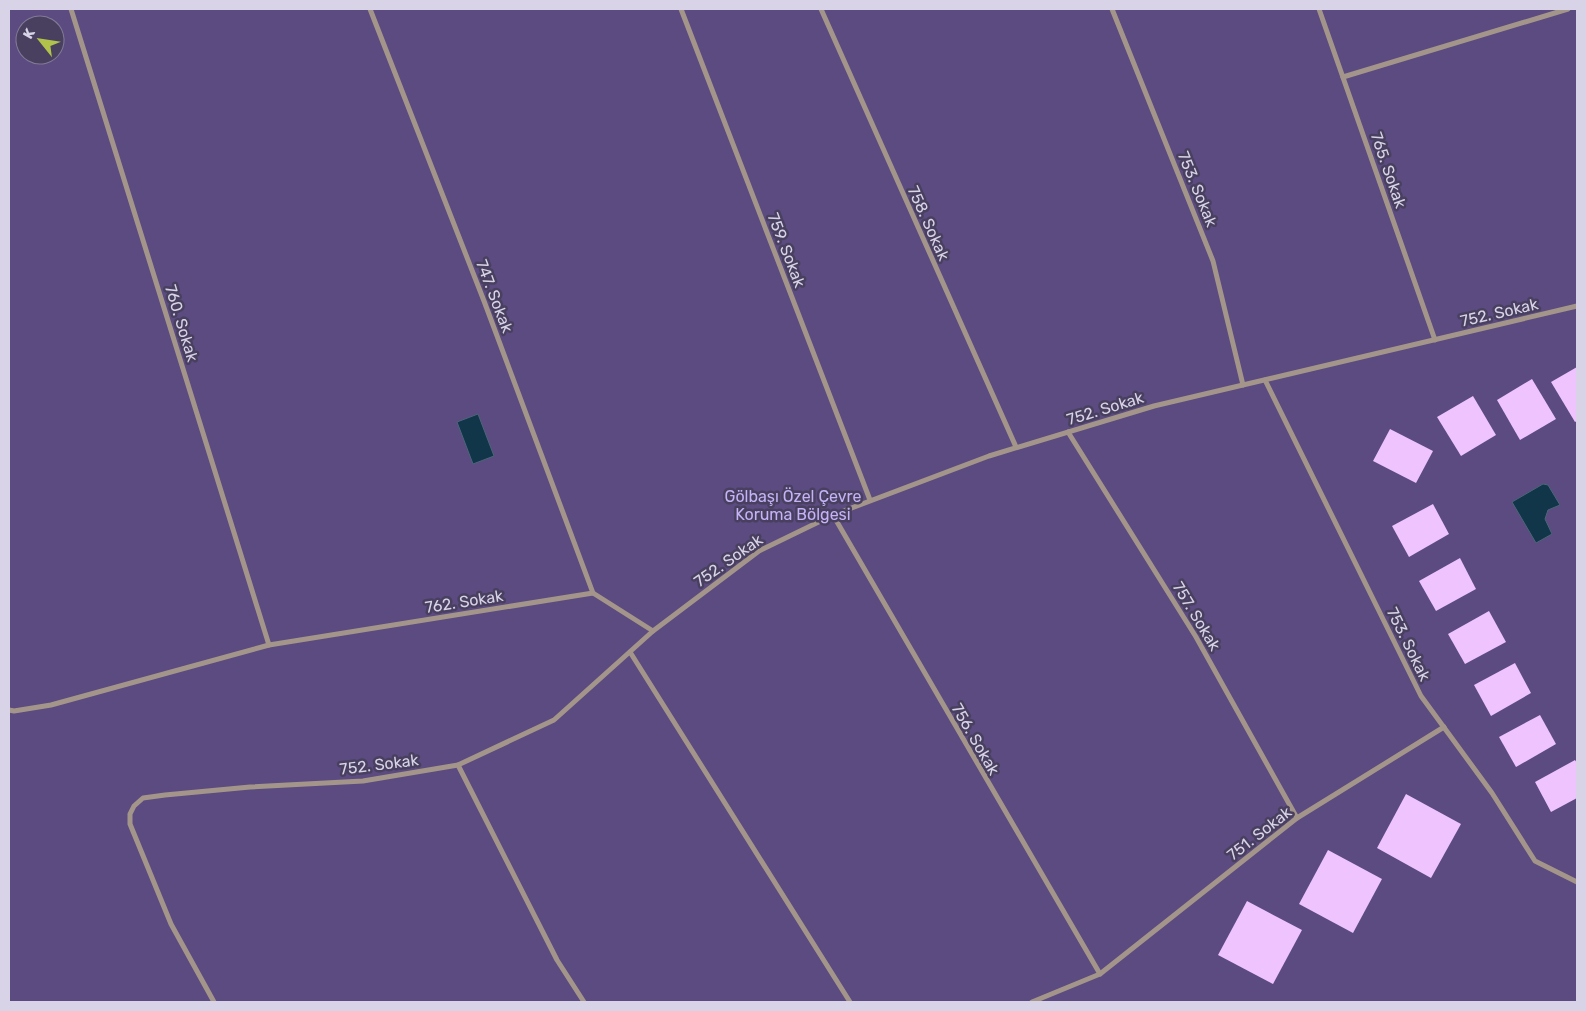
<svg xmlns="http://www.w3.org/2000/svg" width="1586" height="1011" viewBox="0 0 1586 1011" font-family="Rubik,sans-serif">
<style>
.green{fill:#5b4b80;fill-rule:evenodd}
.water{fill:#11364a;stroke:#4d6579}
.building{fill:#eec3fe}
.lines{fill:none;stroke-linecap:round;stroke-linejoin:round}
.minor{stroke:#a4958a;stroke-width:5}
.labels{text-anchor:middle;stroke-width:5;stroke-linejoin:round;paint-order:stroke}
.street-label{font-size:16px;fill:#d8d3e6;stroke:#494060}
.park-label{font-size:16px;fill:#c5b2f7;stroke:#494060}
</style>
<rect width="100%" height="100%" fill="#494060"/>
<!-- green -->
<path class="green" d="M9,9h1568v993h-1568zM25,25h30v30h-30z"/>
<!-- water -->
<g class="water">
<polygon points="478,414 494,456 473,464 457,422"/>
<polygon points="1543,484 1548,485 1560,505 1548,510 1545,519 1552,534 1536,543 1512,502"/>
</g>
<!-- building -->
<g class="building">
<polygon points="1577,367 1577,421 1575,422 1551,382"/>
<polygon points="1532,379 1556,419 1520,440 1497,400"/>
<polygon points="1473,396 1496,435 1461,456 1437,417"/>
<polygon points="1390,429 1433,451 1416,483 1373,461"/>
<polygon points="1433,504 1449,534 1409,557 1392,526"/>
<polygon points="1460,558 1476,589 1436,611 1419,581"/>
<polygon points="1489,611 1506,642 1465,664 1448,634"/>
<polygon points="1515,663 1531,693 1491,716 1474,685"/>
<polygon points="1540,715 1556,744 1516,767 1499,737"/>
<polygon points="1575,760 1577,763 1577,798 1551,812 1535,782"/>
<polygon points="1406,794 1461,824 1431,878 1377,848"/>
<polygon points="1328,850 1382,879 1353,933 1299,904"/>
<polygon points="1247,901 1302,930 1273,984 1218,955"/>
</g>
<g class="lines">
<!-- minor -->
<g class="minor">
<polyline points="71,9 269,645"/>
<polyline points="370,9 484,301 593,593"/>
<polyline points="681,9 870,500"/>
<polyline points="821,9 1016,447"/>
<polyline points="1112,9 1213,261 1243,385"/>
<polyline points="1319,9 1435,340"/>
<polyline points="1343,77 1568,9"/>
<polyline points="1265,380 1421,696 1492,793 1535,861 1577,882"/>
<polyline points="1068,432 1196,637 1297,818"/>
<polyline points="833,515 1100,974"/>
<polyline points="630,652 850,1002"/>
<polyline points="9,710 14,711 51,705 269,645 593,593 653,631"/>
<polyline points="458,765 557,960 584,1002"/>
<polyline points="214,1002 171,924 130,824 130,814 134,806 143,798 165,795 250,787 363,781 458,765 554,720 653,631 759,551 833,515 989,456 1154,406 1577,306"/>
<polyline points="1032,1002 1100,974 1297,818 1444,727"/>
</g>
</g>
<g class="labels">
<!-- street labels -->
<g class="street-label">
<text transform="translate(1389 170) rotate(71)" y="6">765. Sokak</text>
<text transform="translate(1198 189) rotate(68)" y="6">753. Sokak</text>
<text transform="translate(929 223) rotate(66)" y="6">758. Sokak</text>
<text transform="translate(787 250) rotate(69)" y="6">759. Sokak</text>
<text transform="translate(495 296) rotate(69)" y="6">747. Sokak</text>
<text transform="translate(1499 312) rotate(-13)" y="6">752. Sokak</text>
<text transform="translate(182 323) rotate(73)" y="6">760. Sokak</text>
<text transform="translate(1105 408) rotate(-17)" y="6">752. Sokak</text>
<text transform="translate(728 560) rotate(-35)" y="6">752. Sokak</text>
<text transform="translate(464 601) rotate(-9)" y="6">762. Sokak</text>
<text transform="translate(1197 616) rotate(59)" y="6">757. Sokak</text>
<text transform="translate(1409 644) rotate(64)" y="6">753. Sokak</text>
<text transform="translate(976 739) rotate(60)" y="6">756. Sokak</text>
<text transform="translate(379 764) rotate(-7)" y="6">752. Sokak</text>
<text transform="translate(1259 833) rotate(-38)" y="6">751. Sokak</text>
</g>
<!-- park labels -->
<g class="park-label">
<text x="793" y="502">Gölbaşı Özel Çevre<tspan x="793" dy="18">Koruma Bölgesi</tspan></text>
</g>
</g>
<!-- border -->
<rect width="1586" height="1011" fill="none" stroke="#d8d3e6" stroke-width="20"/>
<!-- north arrow -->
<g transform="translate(40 40) rotate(300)"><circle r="24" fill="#494060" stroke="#827b96"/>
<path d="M0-4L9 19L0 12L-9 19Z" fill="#b2c34c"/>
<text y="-8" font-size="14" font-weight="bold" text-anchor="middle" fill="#d8d3e6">K</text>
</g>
</svg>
